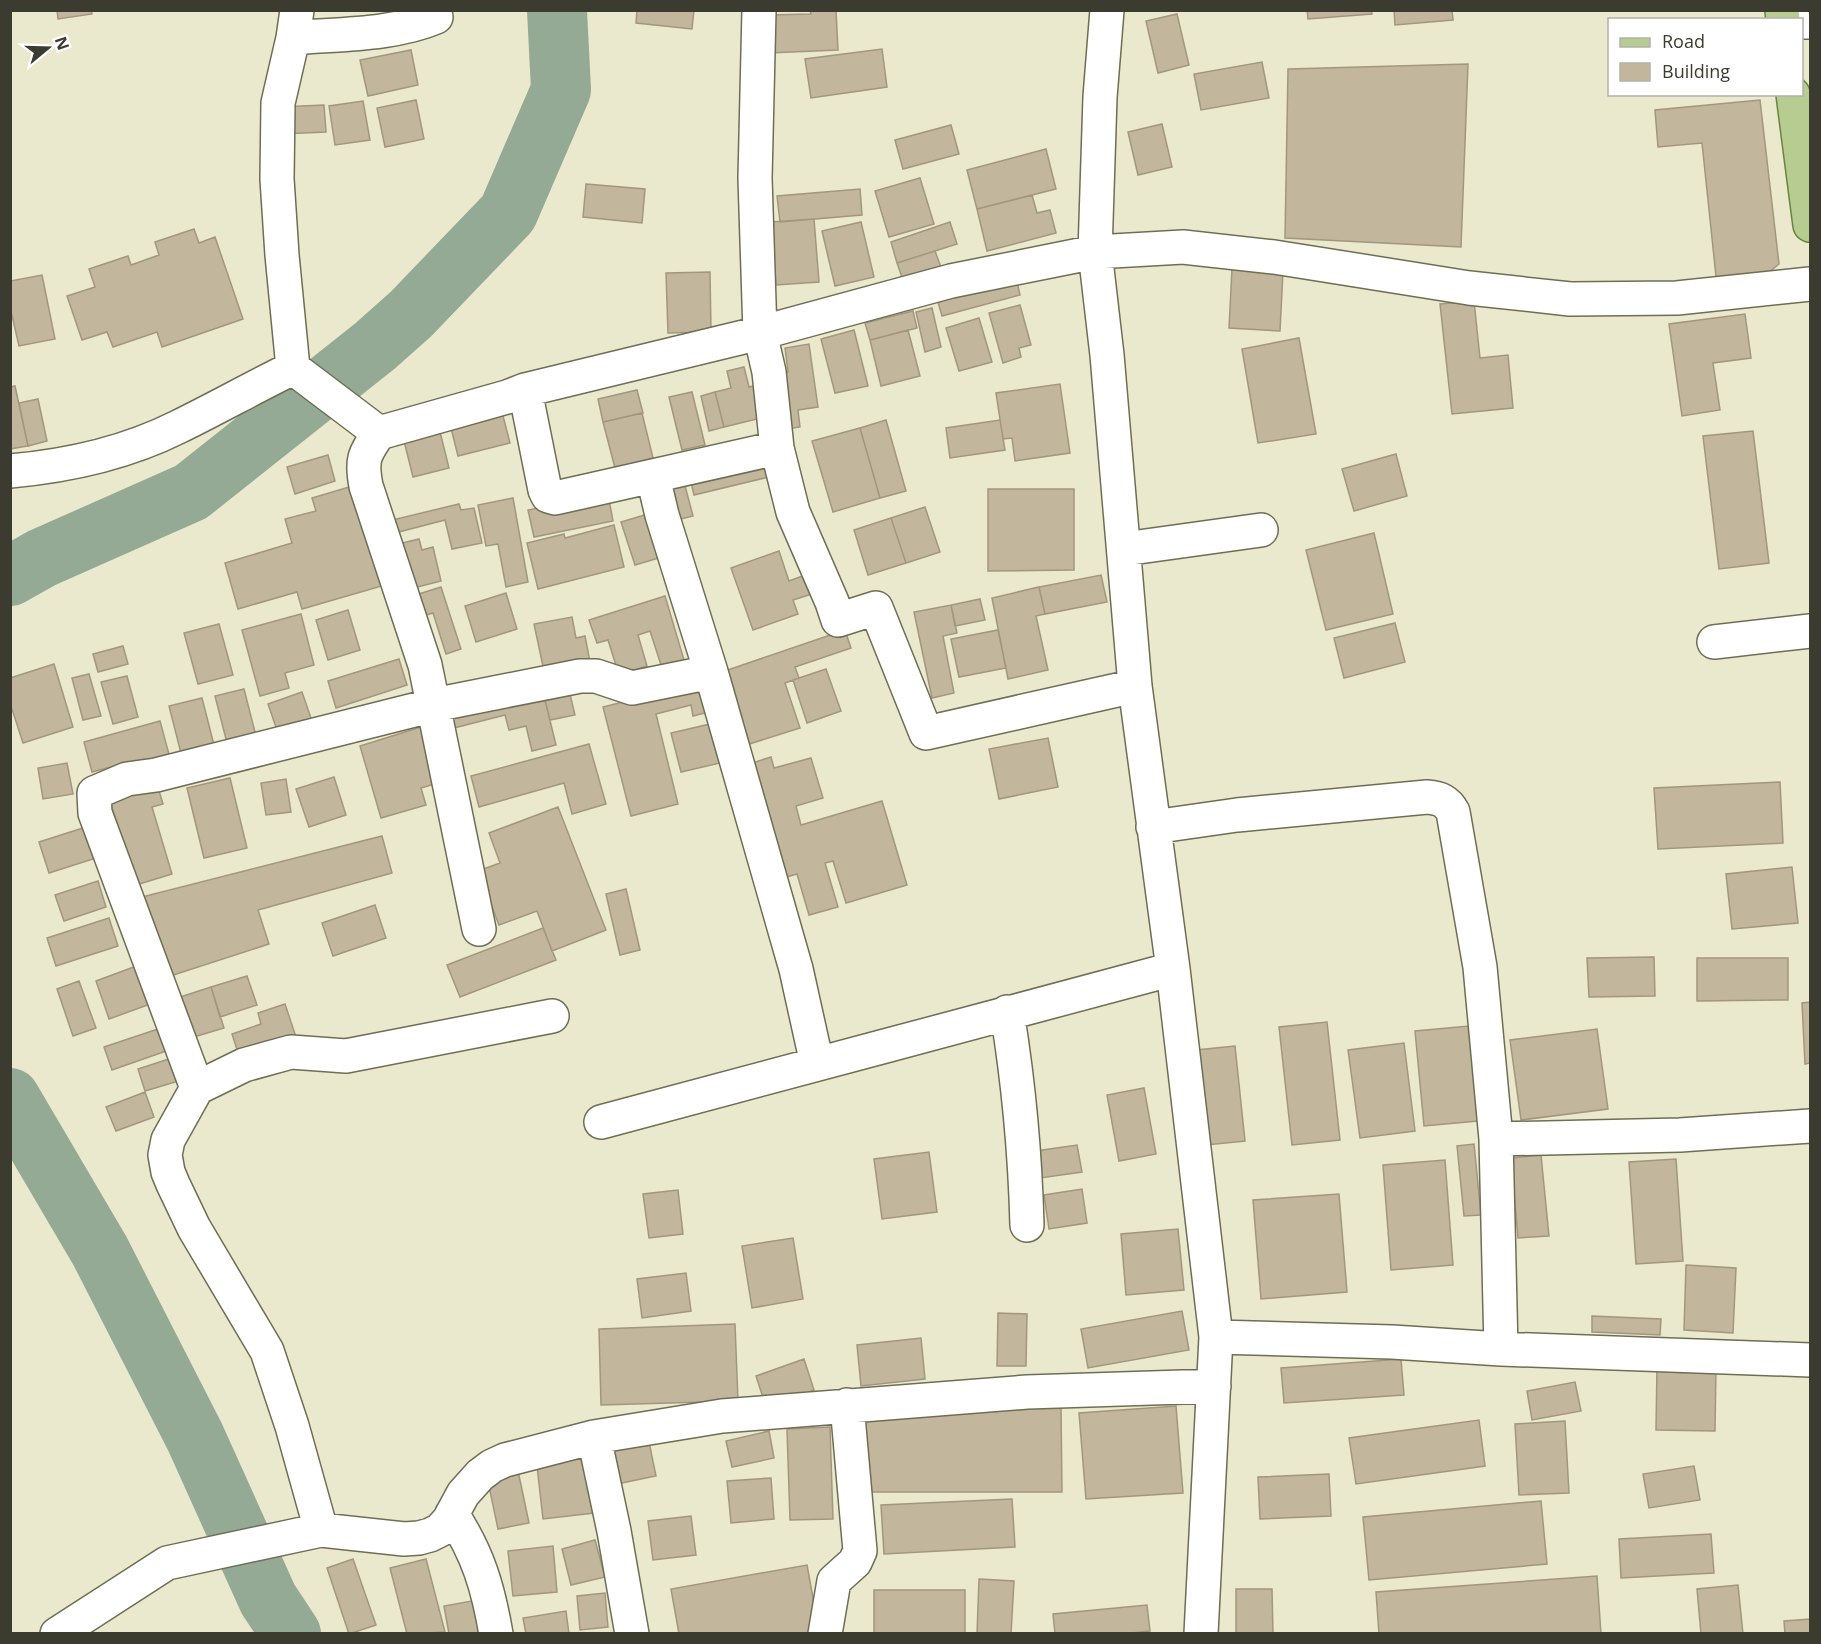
<svg xmlns="http://www.w3.org/2000/svg" width="1821" height="1644" font-family="'Open Sans',sans-serif">
<style>
.lines{fill:none;stroke-linecap:round;stroke-linejoin:round}
.river{stroke:#94aa94;stroke-width:60}
.building{fill:#c2b79d;stroke:#a2977e;stroke-width:1.5}
.minor-casing{stroke:#6e6e55;stroke-width:36}
.major-casing{stroke:#6c833f;stroke-width:36}
.minor{stroke:#fff;stroke-width:33}
.major{stroke:#b7cc91;stroke-width:33}
</style>
<rect width="100%" height="100%" fill="#eae9cd"/>
<g class="lines">
<path class="river" d="M 10,576 L 42,558 L 191,492 L 375,346 L 411,314 L 508,213 L 561,90 L 557,10
M 10,1098 L 100,1251 L 195,1437 L 268,1599 L 291,1634"/>
</g>
<path class="building" d="M 57,10 L 91,10 L 92,14 L 58,19 Z
M 637,10 L 694,10 L 692,29 L 636,23 Z
M 810,10 L 836,10 L 838,50 L 769,53 L 767,15 L 811,14 Z
M 1307,10 L 1371,10 L 1372,14 L 1308,19 Z
M 1394,10 L 1452,10 L 1453,20 L 1395,25 Z
M 1177,14 L 1189,65 L 1158,73 L 1146,21 Z
M 882,49 L 887,87 L 811,98 L 805,59 Z
M 411,50 L 418,85 L 368,96 L 360,60 Z
M 1262,62 L 1269,98 L 1201,110 L 1194,74 Z
M 1468,64 L 1461,247 L 1285,238 L 1288,69 Z
M 416,100 L 424,139 L 385,147 L 377,108 Z
M 1760,100 L 1779,264 L 1758,281 L 1717,286 L 1702,143 L 1658,147 L 1655,110 Z
M 363,101 L 370,140 L 335,145 L 329,106 Z
M 324,105 L 326,132 L 281,134 L 279,107 Z
M 1162,124 L 1172,167 L 1138,175 L 1128,132 Z
M 951,125 L 959,154 L 903,169 L 895,140 Z
M 1046,149 L 1056,189 L 977,209 L 967,170 Z
M 920,178 L 934,224 L 889,237 L 875,191 Z
M 586,184 L 645,189 L 642,223 L 583,217 Z
M 860,189 L 862,215 L 780,222 L 777,196 Z
M 1032,195 L 1037,213 L 1050,210 L 1056,233 L 987,251 L 977,209 Z
M 814,219 L 819,282 L 776,285 L 771,222 Z
M 861,222 L 874,277 L 835,286 L 822,231 Z
M 950,222 L 957,244 L 897,263 L 891,242 Z
M 194,229 L 199,243 L 215,237 L 243,319 L 162,347 L 157,332 L 113,347 L 107,332 L 82,340 L 67,296 L 95,287 L 89,269 L 128,256 L 131,265 L 159,255 L 155,242 Z
M 935,251 L 942,270 L 904,283 L 897,263 Z
M 1232,269 L 1283,271 L 1280,331 L 1229,328 Z
M 710,272 L 711,332 L 668,333 L 666,273 Z
M 1015,273 L 1020,295 L 942,316 L 936,295 Z
M 42,275 L 55,339 L 19,346 L 10,307 L 10,281 Z
M 1474,301 L 1480,358 L 1508,355 L 1513,408 L 1452,414 L 1440,304 Z
M 1020,305 L 1031,345 L 1019,348 L 1021,357 L 1003,363 L 989,313 Z
M 932,308 L 941,347 L 925,352 L 916,312 Z
M 913,311 L 917,328 L 870,340 L 865,323 Z
M 1745,314 L 1751,358 L 1713,363 L 1720,410 L 1682,416 L 1669,324 Z
M 979,318 L 992,362 L 959,371 L 946,328 Z
M 854,330 L 868,386 L 835,393 L 821,339 Z
M 908,330 L 920,376 L 881,386 L 870,340 Z
M 1299,338 L 1316,434 L 1258,443 L 1242,349 Z
M 809,344 L 818,407 L 798,410 L 800,427 L 782,430 L 774,374 L 788,372 L 785,348 Z
M 744,367 L 749,387 L 757,385 L 765,417 L 724,427 L 715,392 L 731,388 L 727,371 Z
M 1060,384 L 1070,453 L 1015,461 L 1012,438 L 1003,439 L 996,393 Z
M 15,386 L 28,446 L 10,449 L 10,387 Z
M 637,390 L 643,413 L 603,422 L 598,399 Z
M 692,392 L 705,445 L 682,450 L 669,397 Z
M 715,392 L 724,427 L 709,431 L 701,396 Z
M 38,399 L 47,441 L 28,446 L 19,403 Z
M 502,412 L 510,443 L 458,456 L 450,424 Z
M 642,413 L 653,458 L 615,468 L 603,422 Z
M 886,420 L 906,491 L 880,498 L 860,428 Z
M 1000,420 L 1005,450 L 950,458 L 946,428 Z
M 438,424 L 449,468 L 413,477 L 402,433 Z
M 860,428 L 880,498 L 833,512 L 812,441 Z
M 1753,431 L 1769,563 L 1719,569 L 1703,436 Z
M 771,454 L 777,475 L 694,495 L 689,474 Z
M 1396,454 L 1407,496 L 1354,511 L 1342,469 Z
M 328,455 L 335,481 L 295,494 L 287,467 Z
M 684,482 L 693,516 L 672,521 L 663,488 Z
M 356,485 L 385,585 L 302,609 L 297,592 L 238,609 L 225,563 L 292,543 L 285,519 L 316,511 L 312,498 Z
M 988,489 L 1074,489 L 1074,570 L 988,571 Z
M 608,494 L 613,521 L 534,537 L 528,510 Z
M 513,498 L 528,582 L 506,587 L 498,544 L 486,546 L 478,505 Z
M 459,504 L 461,510 L 474,508 L 482,543 L 452,549 L 445,520 L 391,534 L 388,521 Z
M 925,507 L 940,552 L 906,563 L 891,518 Z
M 648,514 L 662,557 L 635,565 L 621,522 Z
M 891,518 L 906,563 L 868,575 L 854,530 Z
M 614,525 L 624,567 L 538,589 L 527,543 L 564,534 L 565,538 Z
M 1374,533 L 1393,614 L 1326,630 L 1306,550 Z
M 419,539 L 422,550 L 433,547 L 441,581 L 413,588 L 394,545 Z
M 779,551 L 789,581 L 805,575 L 812,594 L 793,600 L 798,614 L 753,630 L 731,568 Z
M 1101,575 L 1107,602 L 1045,614 L 1039,587 Z
M 441,587 L 461,649 L 446,654 L 433,613 L 416,618 L 409,597 Z
M 1039,587 L 1045,614 L 1036,616 L 1048,670 L 1008,679 L 992,598 Z
M 506,593 L 517,629 L 476,642 L 465,606 Z
M 665,596 L 684,660 L 662,668 L 650,631 L 638,635 L 647,666 L 619,675 L 608,640 L 597,643 L 589,620 Z
M 980,599 L 985,620 L 955,626 L 951,605 Z
M 951,605 L 957,633 L 943,636 L 954,693 L 932,698 L 914,612 Z
M 348,610 L 360,650 L 328,660 L 316,620 Z
M 301,614 L 314,665 L 285,673 L 289,688 L 260,696 L 242,630 Z
M 572,617 L 576,638 L 585,636 L 590,662 L 544,671 L 534,624 Z
M 1395,623 L 1405,662 L 1344,678 L 1334,638 Z
M 219,624 L 233,675 L 198,684 L 184,633 Z
M 845,630 L 851,648 L 795,667 L 799,678 L 785,683 L 800,728 L 743,746 L 719,673 Z
M 998,630 L 1006,668 L 959,677 L 951,639 Z
M 123,646 L 128,664 L 98,672 L 93,654 Z
M 399,659 L 407,685 L 336,708 L 328,681 Z
M 54,664 L 73,727 L 23,743 L 10,703 L 10,678 Z
M 826,669 L 841,711 L 807,723 L 793,680 Z
M 89,674 L 101,716 L 83,720 L 72,678 Z
M 127,676 L 138,717 L 113,724 L 101,682 Z
M 701,682 L 709,712 L 693,716 L 691,705 L 656,714 L 678,804 L 631,816 L 603,707 Z
M 568,686 L 575,715 L 550,720 L 543,692 Z
M 244,689 L 256,736 L 227,743 L 215,696 Z
M 302,692 L 313,724 L 279,736 L 268,704 Z
M 543,692 L 556,745 L 532,751 L 526,726 L 509,730 L 505,715 L 450,729 L 447,716 Z
M 202,698 L 215,749 L 182,757 L 169,706 Z
M 160,721 L 170,758 L 126,763 L 92,772 L 84,742 Z
M 710,724 L 720,763 L 681,772 L 671,733 Z
M 424,726 L 441,782 L 421,788 L 426,805 L 381,818 L 360,746 Z
M 1048,738 L 1058,787 L 999,799 L 989,749 Z
M 589,744 L 606,804 L 572,814 L 564,783 L 479,807 L 471,776 Z
M 771,757 L 774,768 L 811,758 L 823,798 L 796,806 L 801,825 L 882,801 L 907,885 L 846,903 L 833,861 L 825,863 L 838,907 L 809,915 L 797,874 L 783,878 L 749,764 Z
M 67,763 L 73,794 L 43,799 L 38,768 Z
M 334,777 L 346,815 L 309,827 L 296,789 Z
M 230,778 L 247,848 L 204,858 L 187,788 Z
M 286,779 L 291,812 L 266,815 L 261,783 Z
M 1780,782 L 1783,843 L 1658,849 L 1654,788 Z
M 157,784 L 163,804 L 152,807 L 172,874 L 136,885 L 113,810 L 109,812 L 105,799 Z
M 558,807 L 606,930 L 552,951 L 537,911 L 499,925 L 478,871 L 500,863 L 489,833 Z
M 86,827 L 96,858 L 49,873 L 39,842 Z
M 382,836 L 392,873 L 258,910 L 269,944 L 164,978 L 138,898 Z
M 1792,867 L 1798,923 L 1732,929 L 1726,874 Z
M 98,881 L 106,907 L 64,921 L 55,895 Z
M 626,889 L 640,950 L 620,955 L 606,894 Z
M 375,905 L 386,938 L 333,956 L 322,923 Z
M 109,918 L 118,946 L 56,966 L 47,938 Z
M 543,928 L 556,960 L 460,997 L 447,965 Z
M 1654,957 L 1655,996 L 1589,997 L 1587,958 Z
M 1697,958 L 1788,958 L 1788,1000 L 1697,1001 Z
M 139,965 L 153,1003 L 109,1019 L 96,981 Z
M 247,976 L 257,1005 L 220,1017 L 211,987 Z
M 79,981 L 96,1028 L 73,1036 L 57,989 Z
M 211,987 L 224,1028 L 187,1039 L 174,999 Z
M 1810,1002 L 1810,1063 L 1805,1064 L 1802,1003 Z
M 285,1004 L 297,1040 L 240,1059 L 232,1034 L 261,1024 L 258,1013 Z
M 1327,1022 L 1340,1140 L 1292,1145 L 1279,1027 Z
M 1469,1026 L 1478,1121 L 1424,1126 L 1415,1031 Z
M 161,1028 L 169,1050 L 112,1070 L 104,1047 Z
M 1597,1029 L 1608,1109 L 1521,1120 L 1510,1040 Z
M 1404,1043 L 1415,1131 L 1360,1138 L 1348,1050 Z
M 1235,1046 L 1245,1141 L 1206,1145 L 1196,1050 Z
M 175,1057 L 182,1080 L 145,1091 L 138,1069 Z
M 1144,1088 L 1156,1154 L 1119,1161 L 1107,1095 Z
M 145,1092 L 154,1117 L 116,1131 L 106,1107 Z
M 1474,1144 L 1481,1215 L 1464,1216 L 1457,1146 Z
M 1077,1145 L 1082,1172 L 1040,1178 L 1036,1151 Z
M 929,1152 L 937,1212 L 882,1219 L 874,1159 Z
M 1541,1155 L 1549,1236 L 1518,1238 L 1511,1158 Z
M 1676,1159 L 1683,1261 L 1636,1264 L 1629,1162 Z
M 1445,1160 L 1453,1265 L 1391,1270 L 1383,1165 Z
M 1082,1189 L 1087,1223 L 1049,1229 L 1044,1195 Z
M 678,1190 L 683,1234 L 649,1238 L 643,1194 Z
M 1339,1194 L 1347,1292 L 1261,1299 L 1253,1200 Z
M 1178,1229 L 1184,1290 L 1126,1295 L 1121,1234 Z
M 793,1238 L 803,1299 L 752,1308 L 742,1246 Z
M 1686,1265 L 1736,1268 L 1733,1333 L 1684,1330 Z
M 686,1273 L 691,1311 L 642,1318 L 637,1279 Z
M 1182,1311 L 1189,1350 L 1088,1368 L 1081,1329 Z
M 998,1313 L 1027,1314 L 1026,1366 L 997,1366 Z
M 1592,1316 L 1661,1319 L 1660,1335 L 1592,1332 Z
M 735,1324 L 738,1401 L 601,1405 L 599,1329 Z
M 921,1338 L 925,1379 L 861,1386 L 857,1345 Z
M 804,1359 L 814,1390 L 766,1407 L 756,1376 Z
M 1401,1359 L 1404,1395 L 1284,1403 L 1281,1368 Z
M 1657,1365 L 1716,1366 L 1715,1431 L 1656,1430 Z
M 1575,1382 L 1581,1411 L 1532,1420 L 1527,1391 Z
M 1176,1406 L 1183,1493 L 1086,1499 L 1079,1413 Z
M 1061,1408 L 1062,1492 L 863,1492 L 862,1409 Z
M 1479,1420 L 1485,1466 L 1356,1484 L 1349,1438 Z
M 1565,1421 L 1569,1493 L 1519,1495 L 1515,1424 Z
M 830,1427 L 833,1519 L 790,1520 L 787,1429 Z
M 769,1431 L 774,1458 L 732,1467 L 726,1441 Z
M 648,1437 L 656,1476 L 607,1486 L 598,1447 Z
M 586,1451 L 594,1513 L 543,1519 L 536,1457 Z
M 517,1466 L 529,1523 L 498,1529 L 486,1472 Z
M 1694,1466 L 1700,1500 L 1649,1508 L 1643,1474 Z
M 1329,1474 L 1331,1516 L 1260,1519 L 1258,1477 Z
M 771,1478 L 774,1519 L 731,1523 L 727,1481 Z
M 1012,1499 L 1015,1547 L 884,1554 L 881,1505 Z
M 1541,1501 L 1547,1564 L 1369,1580 L 1363,1517 Z
M 691,1516 L 696,1555 L 653,1560 L 648,1521 Z
M 1711,1534 L 1714,1573 L 1621,1578 L 1619,1539 Z
M 595,1540 L 605,1577 L 571,1585 L 562,1549 Z
M 553,1546 L 557,1592 L 513,1596 L 508,1551 Z
M 353,1559 L 376,1625 L 349,1634 L 327,1568 Z
M 426,1559 L 445,1632 L 407,1634 L 390,1568 Z
M 807,1565 L 819,1631 L 804,1634 L 679,1634 L 671,1589 Z
M 1597,1576 L 1601,1634 L 1379,1634 L 1376,1592 Z
M 979,1579 L 1014,1581 L 1011,1634 L 977,1634 Z
M 1738,1585 L 1743,1634 L 1701,1634 L 1697,1589 Z
M 1236,1589 L 1272,1589 L 1273,1634 L 1236,1634 Z
M 874,1590 L 965,1590 L 965,1634 L 874,1634 Z
M 605,1593 L 608,1627 L 580,1630 L 577,1596 Z
M 477,1600 L 483,1634 L 449,1634 L 444,1606 Z
M 1147,1605 L 1150,1631 L 1122,1634 L 1055,1634 L 1053,1614 Z
M 566,1611 L 569,1634 L 526,1634 L 523,1618 Z
M 1810,1619 L 1810,1634 L 1785,1634 L 1784,1621 Z"/>
<g class="lines">
<defs>
<path id="minor" d="M 759,10 L 755,178 L 760,333 L 769,372 L 777,448 L 793,512 L 832,602 L 838,620 L 876,608 L 926,733 L 1135,686
M 1107,10 L 1100,97 L 1095,252 L 1107,355 L 1135,686 L 1173,969 L 1216,1337 L 1201,1634
M 1802,22 L 1810,22
M 293,38 C 339,34 394,35 436,17
M 293,368 L 282,255 L 277,179 L 278,103 L 293,38 L 297,10
M 525,390 L 545,490 L 548,496 L 555,498 L 777,448
M 10,471 C 67,466 128,452 178,427 C 217,408 254,387 293,368 L 379,433
M 1124,549 L 1261,530
M 1714,642 L 1810,631
M 711,672 L 796,969 L 817,1064
M 1153,827 L 1237,815 L 1427,797 C 1440,798 1447,801 1453,812 L 1480,967 L 1496,1139 L 1501,1349
M 479,929 L 425,665 L 366,486 C 361,460 364,454 379,433 L 507,397 L 525,390 L 760,333 L 951,281 L 1095,252 L 1183,247 L 1274,257 L 1469,288 L 1570,299 L 1677,298 L 1810,284
M 1007,1012 C 1019,1085 1025,1151 1027,1225
M 197,1088 L 95,813 L 94,793 L 127,779 L 156,775 L 434,705 L 580,676 L 596,676 L 632,688 L 711,672 L 662,515 L 653,477
M 601,1122 C 792,1071 982,1020 1173,969
M 1496,1139 L 1680,1135 L 1810,1126
M 1216,1337 L 1392,1342 L 1501,1349 L 1810,1360
M 594,1437 L 614,1531 L 632,1634
M 452,1514 C 478,1554 488,1587 496,1634
M 321,1530 L 292,1426 L 267,1351 L 194,1228 L 173,1184 L 168,1172 L 165,1155 L 168,1140 L 197,1088 L 244,1065 L 291,1052 L 346,1056 L 552,1016
M 57,1634 L 167,1563 L 321,1530 L 404,1539 L 419,1538 L 430,1535 L 440,1530 L 449,1520 L 463,1494 L 480,1475 L 492,1466 L 505,1460 L 594,1437 L 722,1416 L 1027,1392 L 1214,1386
M 825,1634 L 834,1581 L 855,1562 L 860,1551 L 847,1405"/>
<path id="major" d="M 1782,10 L 1783,20
M 1793,94 L 1810,225"/>
</defs>
<use href="#minor" class="minor-casing"/>
<use href="#major" class="major-casing"/>
<use href="#minor" class="minor"/>
<use href="#major" class="major"/>
</g>
<rect width="1821" height="1644" fill="none" stroke="#3b3b2f" stroke-width="24"/>
<rect x="1608" y="18" width="195" height="78" fill="#ffffff" stroke="#b1b1ac" stroke-width="1.5"/>
<rect x="1620" y="38" width="30" height="9" fill="#b7cc91" stroke="#b1b1ac" stroke-width="1.5"/>
<text x="1662" y="48" font-size="18" fill="#3b3b2f">Road</text>
<rect x="1620" y="63" width="30" height="18" fill="#c2b79d" stroke="#b1b1ac" stroke-width="1.5"/>
<text x="1662" y="78" font-size="18" fill="#3b3b2f">Building</text>
<g transform="translate(48 48) rotate(71)" stroke="#ffffff" stroke-width="4.5" paint-order="stroke">
<path d="M0-4.5L10 22L0 15L-10 22Z" fill="#3b3b2f"/>
<text y="-9" font-size="16" font-weight="bold" text-anchor="middle" fill="#3b3b2f">N</text>
</g>
</svg>
